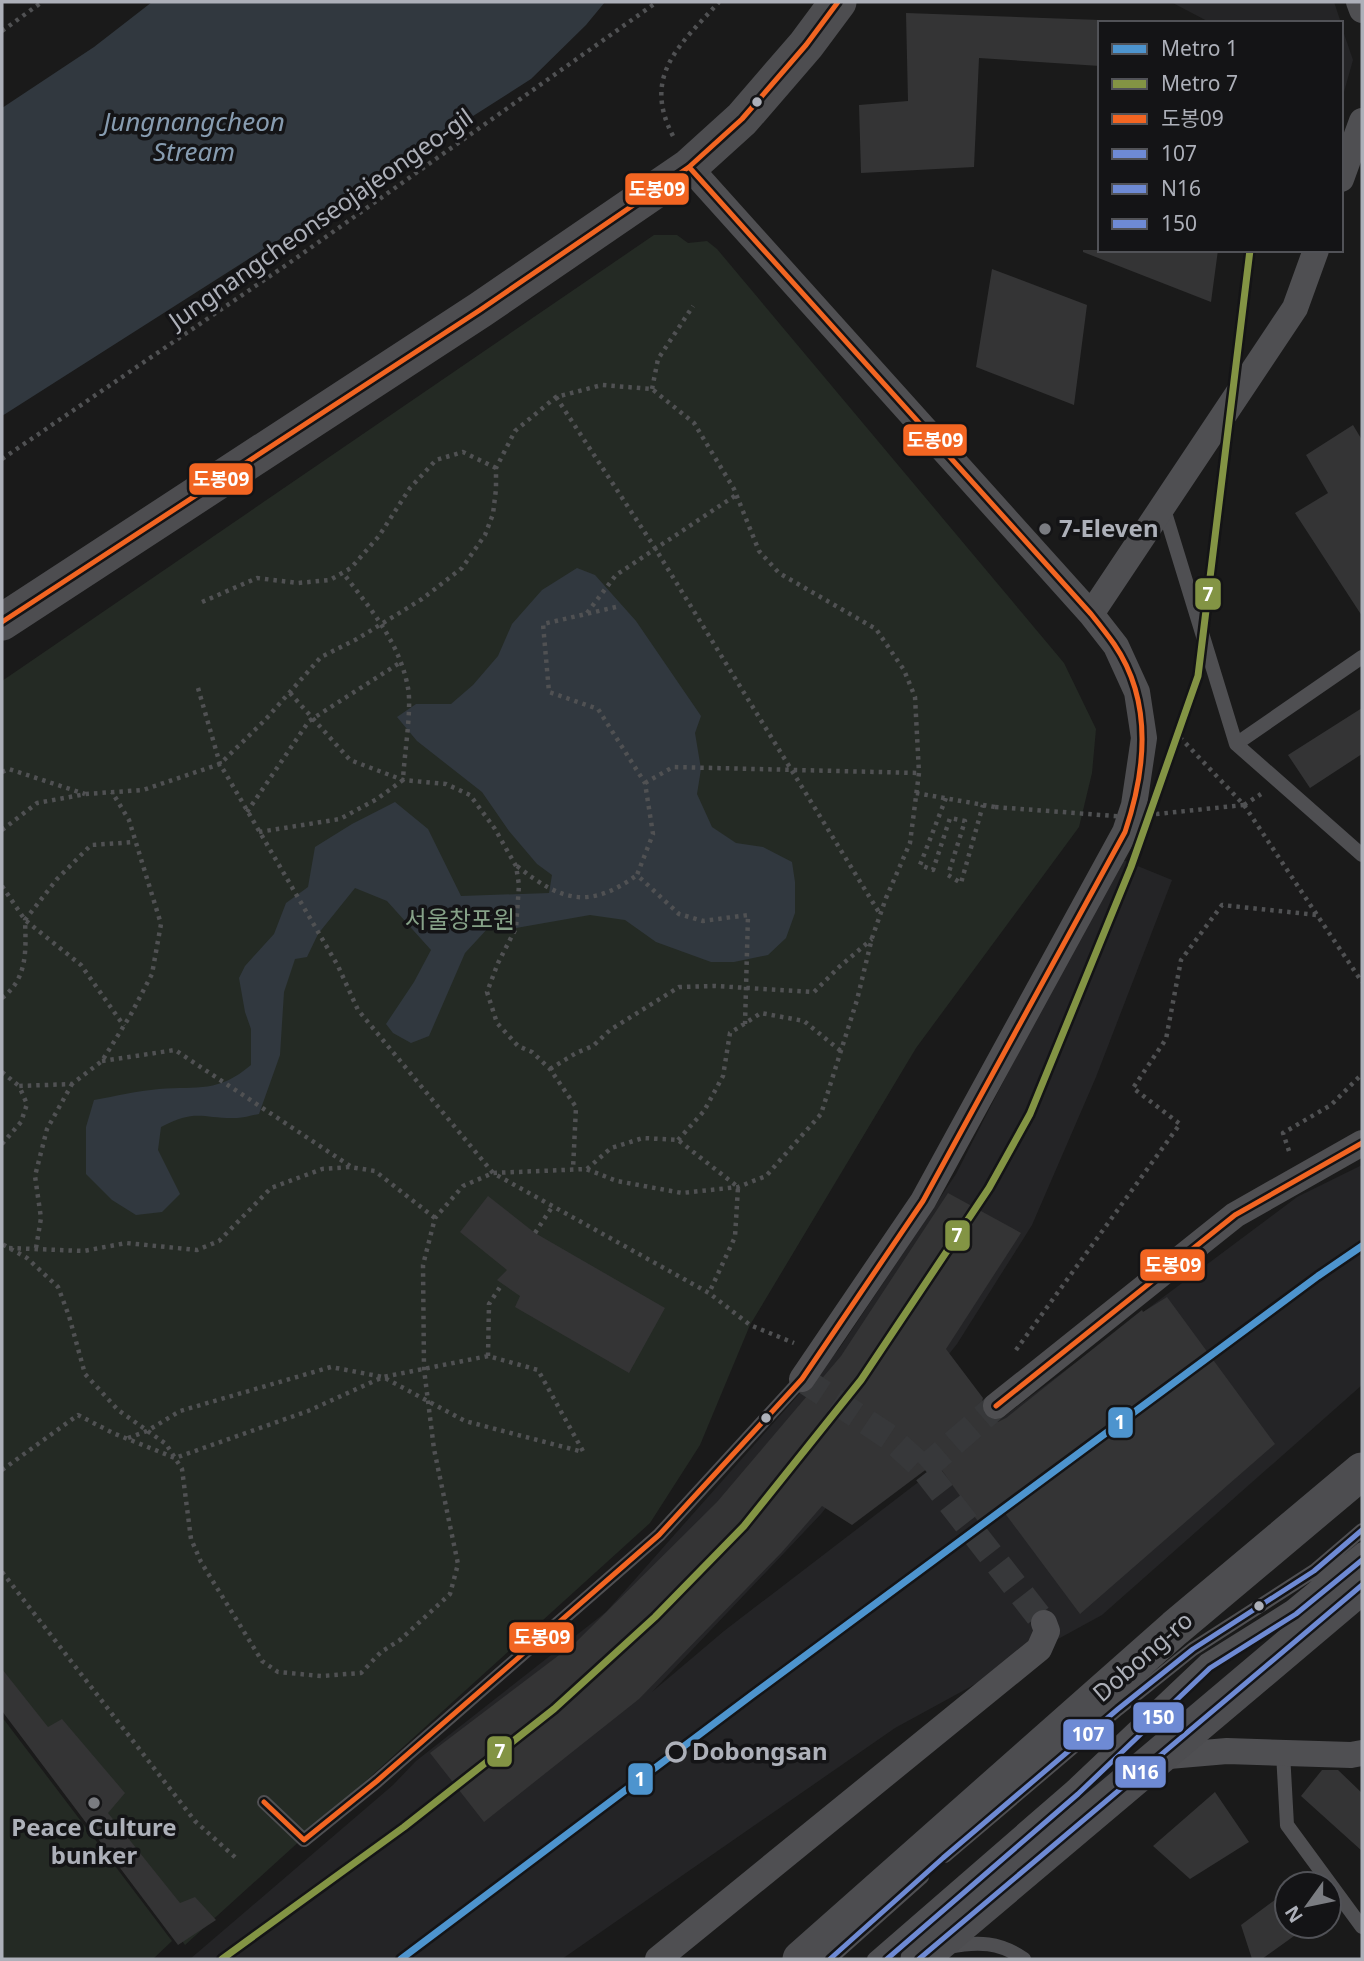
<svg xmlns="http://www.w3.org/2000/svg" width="1364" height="1961" font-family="'Noto Sans','Noto Sans KR',sans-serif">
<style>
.built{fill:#242426}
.green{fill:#242a24}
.water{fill:#31383f}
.building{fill:#343435}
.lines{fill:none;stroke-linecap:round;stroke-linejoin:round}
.street-tunnel{stroke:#37383a;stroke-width:26;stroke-dasharray:26 13;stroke-linecap:butt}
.path{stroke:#505153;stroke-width:4.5;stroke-dasharray:3.5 5;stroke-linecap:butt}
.lane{stroke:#4f4f52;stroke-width:14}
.street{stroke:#4f4f52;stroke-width:26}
.secondary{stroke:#4d4d50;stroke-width:37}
.path-bridge{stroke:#505153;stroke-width:4.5;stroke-dasharray:3.5 5;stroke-linecap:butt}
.bus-1-casing{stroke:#141416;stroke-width:10}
.bus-2-casing{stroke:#141416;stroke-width:10}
.bus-3-casing{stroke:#141416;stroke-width:10}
.bus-4-casing{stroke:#141416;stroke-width:10}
.bus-1{stroke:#f26522;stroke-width:5}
.bus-2{stroke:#6e8ad4;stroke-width:5}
.bus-3{stroke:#6e8ad4;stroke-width:5}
.bus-4{stroke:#6e8ad4;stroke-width:5}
.metro-1-casing{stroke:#141416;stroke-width:12}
.metro-2-casing{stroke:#141416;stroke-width:12}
.metro-1{stroke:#4d94ce;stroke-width:7}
.metro-2{stroke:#839444;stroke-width:7}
.bus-dot{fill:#adb0b9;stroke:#141416;stroke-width:2.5}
.poi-dot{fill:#7a7c81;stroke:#141416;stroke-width:2.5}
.stop-dot{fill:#141416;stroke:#adb0b9;stroke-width:3.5}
.labels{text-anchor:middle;stroke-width:7;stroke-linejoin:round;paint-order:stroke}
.street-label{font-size:24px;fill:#adb0b9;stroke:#141416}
.poi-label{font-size:24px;font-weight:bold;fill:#adb0b9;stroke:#141416;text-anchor:start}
.park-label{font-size:24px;fill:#86a288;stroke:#141416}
.stop-label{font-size:24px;font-weight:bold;fill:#adb0b9;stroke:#141416;text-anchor:start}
.water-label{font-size:26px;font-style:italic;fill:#879cb0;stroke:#141416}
.line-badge{stroke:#141416;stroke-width:2.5}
.badge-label{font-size:19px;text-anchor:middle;font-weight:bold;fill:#fff}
</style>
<rect width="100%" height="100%" fill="#1a1a1a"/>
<path class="built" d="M 1171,2 L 1334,2 L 1341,23 L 1211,23 Z
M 1341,25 L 1353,60 L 1344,92 L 1341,91 Z
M 1118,858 L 1172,880 L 1096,1077 L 1032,1225 L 957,1344 L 821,1514 L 652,1692 L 724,1631 L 1015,1408 L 1297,1197 L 1362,1165 L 1362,1385 L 1102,1615 L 895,1728 L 562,1959 L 190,1959 L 393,1785 L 416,1761 L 606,1612 L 839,1349 L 956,1174 Z"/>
<path class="green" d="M 654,235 L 677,235 L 688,243 L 707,241 L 717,249 L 1064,663 L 1096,729 L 1092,773 L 1079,827 L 916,1048 L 750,1325 L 700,1445 L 650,1523 L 185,1945 L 2,1687 L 2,681 Z
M 2,1717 L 172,1941 L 153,1959 L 2,1959 Z"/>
<path class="water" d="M 152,2 L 605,2 L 586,25 L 531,79 L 2,416 L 2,108 L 94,47 Z
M 577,568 L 595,575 L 636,621 L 701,716 L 695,733 L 701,769 L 697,794 L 712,827 L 736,843 L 763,847 L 792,862 L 795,882 L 795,913 L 786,938 L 768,955 L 734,962 L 711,962 L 656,942 L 625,920 L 590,915 L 516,928 L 489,927 L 465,953 L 429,1036 L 411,1043 L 393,1033 L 386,1024 L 414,982 L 431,950 L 387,901 L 355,888 L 318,934 L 307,957 L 295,959 L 284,992 L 280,1055 L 259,1114 C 252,1115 244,1118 237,1118 C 202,1119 197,1108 161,1127 L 158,1150 L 180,1194 L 162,1212 L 136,1215 L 112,1200 L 86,1174 L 86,1127 L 94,1100 C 116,1096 137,1091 159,1089 C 199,1086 218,1093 251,1065 L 251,1029 L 245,1012 L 239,978 L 245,966 L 274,934 L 286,903 L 308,887 L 315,847 L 352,824 L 395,802 L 428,829 L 461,896 L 549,893 L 552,875 L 537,864 L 509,831 L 482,792 L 417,741 L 397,717 L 416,704 L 451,704 L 473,685 L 498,656 L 512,624 L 542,590 Z"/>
<path class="building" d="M 906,13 L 1100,20 L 1100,66 L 979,58 L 974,167 L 861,173 L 859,105 L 908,101 Z
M 1083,250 L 1218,250 L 1211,302 L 1083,252 Z
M 992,269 L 1087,305 L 1074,405 L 976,367 Z
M 1353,425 L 1362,440 L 1362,616 L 1295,513 L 1328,493 L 1306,455 Z
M 1362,708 L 1362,754 L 1310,788 L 1288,755 Z
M 948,1193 L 1021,1233 L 946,1349 L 983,1398 L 980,1408 L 984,1416 L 990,1420 L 998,1422 L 1006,1418 L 1142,1310 L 1143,1312 L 1167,1297 L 1275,1444 L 1080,1614 L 1004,1512 L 982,1527 L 936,1462 L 852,1525 L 822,1506 L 782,1552 L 639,1699 L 484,1822 L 430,1753 L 575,1643 L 717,1502 L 841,1356 Z
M 488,1196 L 535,1233 L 665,1308 L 629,1373 L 515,1307 L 520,1296 L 497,1280 L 507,1270 L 460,1232 Z
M 2,1669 L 48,1727 L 62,1719 L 125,1793 L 108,1813 L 180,1903 L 195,1897 L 216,1920 L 178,1945 L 2,1711 Z
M 1322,1770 L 1338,1770 L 1362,1793 L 1362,1851 L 1301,1796 Z
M 1215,1792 L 1249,1842 L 1190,1879 L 1153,1846 Z
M 1287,1891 L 1287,1926 L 1308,1926 L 1262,1959 L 1252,1959 L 1241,1925 Z"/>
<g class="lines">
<path class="street-tunnel" d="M 802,1379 L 889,1437 L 924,1469 L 1044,1623
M 924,1469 L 996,1406"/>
<path class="path" d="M 2,31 L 42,2
M 673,136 C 641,75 681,44 719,2
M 652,389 L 658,359 L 693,306
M 556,397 L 655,548 L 880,914
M 2,459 L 292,261 L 657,2
M 202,602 L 257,578 L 298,583 L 330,580 L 351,568 L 379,536 L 410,488 L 436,460 L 463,452 L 496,468
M 616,607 L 543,624 L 549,692 L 598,709 L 645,783 L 653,834 L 637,875 L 679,914 L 703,921 L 748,915 L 745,1024
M 587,613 L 616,575 L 736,495
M 198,688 L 220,764 L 338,966 L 358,1010 L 493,1173 L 709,1293 L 750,1325 L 794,1343
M 290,693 L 350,760 L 403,780 L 446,784 L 470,795 L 495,829 L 516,866 L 519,885 L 516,928 L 498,963 L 487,992 L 497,1023 L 518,1046 L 532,1052 L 550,1069 L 576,1107 L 573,1169
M 1174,731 L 1244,805 L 1317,915
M 2,772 L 9,769 L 85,794
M 645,783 L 673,767 L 919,773
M 916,793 L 995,807
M 946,798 L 920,865 L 933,870 L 950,818 L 965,821 L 948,875 L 961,883 L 983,805
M 1244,805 L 1261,794
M 247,812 L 309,721 L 401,662
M 2,830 L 37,803 L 86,794 L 143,790 L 220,764 L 265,720 L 321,657 L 357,639 L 422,599 L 462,568 L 485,535 L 493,514 L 496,489 L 496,468 L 515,431 L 556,397 L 602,385 L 652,389 L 694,423 L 734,489 L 759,551 L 779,573 L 876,629 L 904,670 L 915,697 L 919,773 L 910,843 L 886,898 L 872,938 L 857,1000 L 821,1114 L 766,1176 L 738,1187 L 682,1193 L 617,1181 L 586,1169 L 493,1173 L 463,1186 L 435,1218 L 423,1265 L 424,1369 L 434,1449 L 458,1564 L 450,1594 L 400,1640 L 381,1652 L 361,1673 L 321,1676 L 278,1672 L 262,1661 L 201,1562 L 191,1539 L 182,1469 L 166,1444 L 118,1410 L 85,1374 L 69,1316 L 58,1287 L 27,1258 L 2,1244
M 259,832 L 340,819 L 377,799 L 403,780 C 404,756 412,709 408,688 C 400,643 370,608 343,573
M 517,866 C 561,901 589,910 637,875
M 2,886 L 25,920 L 81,965 L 124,1026
M 2,998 C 28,978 26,950 25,920 L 57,879 L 91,845 L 135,842
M 102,1061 L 175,1050 L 350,1166
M 550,1069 L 576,1053 L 593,1046 L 610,1030 L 679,987 L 715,986 L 814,992 L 839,967 L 872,939
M 2,1072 L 19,1086
M 678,1140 L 704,1111 L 723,1076 L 730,1033 L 761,1013 L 804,1021 L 842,1052
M 2,1144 L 21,1122 L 27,1104 L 19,1086 L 72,1084 L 102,1061 L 130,1016 L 152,974 L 161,924 L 129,820 L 112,792
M 1289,1151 L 1283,1133 L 1331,1105 L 1362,1074
M 587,1169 L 611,1148 L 643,1138 L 678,1140 L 738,1187 L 735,1237 L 709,1293
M 535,1233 L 552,1207
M 9,1248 L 84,1251 L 126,1243 L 197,1250 L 219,1241 L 271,1188 L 322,1169 L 350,1167 L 375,1171 L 435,1218
M 36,1248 L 41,1218 L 35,1176 L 47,1129 L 72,1084
M 1016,1350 L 1180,1124 L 1133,1088 L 1166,1039 L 1181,960 L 1222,905 L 1317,915 L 1362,982
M 488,1356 L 489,1304 L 502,1284
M 128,1438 L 147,1431 L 180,1411 L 331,1367 L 383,1377 L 465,1421 L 583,1452
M 2,1470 L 78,1415 L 113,1433 L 175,1458 L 308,1411 L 383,1377 L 488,1356 L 538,1370 L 584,1453
M 2,1572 L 195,1821 L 237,1859"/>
<path class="lane" d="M 1163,506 L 1236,744 L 1362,855
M 1236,744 L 1362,657
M 1283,1753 L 1287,1825 L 1362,1927
M 264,1802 L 304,1840 L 377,1781 L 659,1535 L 802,1379
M 945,1856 L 1118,1709 L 1193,1649 L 1314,1571 L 1362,1530
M 949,1947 C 978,1941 1000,1942 1024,1959
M 830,1959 L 922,1877
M 874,1959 L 1072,1787 L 1205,1661 L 1291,1607 L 1362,1549"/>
<path class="street" d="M 1359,2 L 1362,10
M 689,167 L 1091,614 L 1116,646 L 1137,692 L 1144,738 L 1134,805 L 1125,832 L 923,1201 L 802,1379
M 1341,179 L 1362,121
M 1091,614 L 1295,308 L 1316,250
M 996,1406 L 1235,1215 L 1362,1143
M 1157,1757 L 1227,1751 L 1351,1755 L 1362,1753
M 658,1959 L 1039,1649 L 1047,1631 L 1044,1623"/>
<path class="secondary" d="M 2,622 L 480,310 L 689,167 L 742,119 L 806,45 L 838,2
M 801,1959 L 1175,1628 L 1362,1471
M 919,1959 L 1362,1585"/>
<path class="path-bridge" d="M 995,807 L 1128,817 L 1244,805"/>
<defs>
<path id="bus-1" d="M 2,622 L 480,310 L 689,167 L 742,119 L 806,45 L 838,2
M 996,1406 L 1235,1215 L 1362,1143
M 264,1802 L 304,1840 L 377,1781 L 659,1535 L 802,1379 L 923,1201 L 1125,832 C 1146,770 1153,701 1114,644 C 1107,634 1099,624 1091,614 L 689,167"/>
<path id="bus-2" d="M 830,1959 L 943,1858 L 1118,1709 L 1193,1649 L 1314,1571 L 1362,1530"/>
<path id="bus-3" d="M 919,1959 L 1362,1585"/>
<path id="bus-4" d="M 887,1959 L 1078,1794 L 1210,1668 L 1296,1614 L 1362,1560"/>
</defs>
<use href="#bus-1" class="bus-1-casing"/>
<use href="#bus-2" class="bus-2-casing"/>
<use href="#bus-3" class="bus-3-casing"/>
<use href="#bus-4" class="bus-4-casing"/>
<use href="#bus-1" class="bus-1"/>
<use href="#bus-2" class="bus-2"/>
<use href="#bus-3" class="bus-3"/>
<use href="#bus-4" class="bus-4"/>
<defs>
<path id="metro-1" d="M 401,1959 L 752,1695 L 1318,1276 L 1362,1246"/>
<path id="metro-2" d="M 222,1959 L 404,1827 L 554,1709 L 655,1617 L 744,1526 L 861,1380 L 989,1188 L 1030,1114 L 1131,867 L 1198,676 L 1250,250"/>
</defs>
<use href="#metro-1" class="metro-1-casing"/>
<use href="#metro-2" class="metro-2-casing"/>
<use href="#metro-1" class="metro-1"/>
<use href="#metro-2" class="metro-2"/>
</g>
<g class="bus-dot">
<circle cx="757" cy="102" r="6"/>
<circle cx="766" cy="1418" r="6"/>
<circle cx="1259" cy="1606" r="6"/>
</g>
<g class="poi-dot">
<circle cx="1045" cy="529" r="7"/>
<circle cx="94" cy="1803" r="7"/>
</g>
<circle class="stop-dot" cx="676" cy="1752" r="9"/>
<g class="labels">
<g class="street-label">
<text transform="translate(321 219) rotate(-35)" y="8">Jungnangcheonseojajeongeo-gil</text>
<text transform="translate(1143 1657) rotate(-41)" y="8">Dobong-ro</text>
</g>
<g class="poi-label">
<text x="1059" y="537">7-Eleven</text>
<text x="94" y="1836" text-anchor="middle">Peace Culture<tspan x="94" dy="28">bunker</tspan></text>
</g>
<g class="park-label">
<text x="460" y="928">서울창포원</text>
</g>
<g class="stop-label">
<text x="692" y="1760">Dobongsan</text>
</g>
<g class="water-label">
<text x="194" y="131">Jungnangcheon<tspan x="194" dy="30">Stream</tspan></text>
</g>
</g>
<g class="line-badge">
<rect x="624" y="172" width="66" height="34" rx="7" fill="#f26522"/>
<rect x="902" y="423" width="66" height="34" rx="7" fill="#f26522"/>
<rect x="188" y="462" width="66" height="34" rx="7" fill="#f26522"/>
<rect x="1194" y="577" width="28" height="34" rx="7" fill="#839444"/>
<rect x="944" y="1219" width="27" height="33" rx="7" fill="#839444"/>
<rect x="1139" y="1248" width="67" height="34" rx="7" fill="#f26522"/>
<rect x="1107" y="1406" width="27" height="33" rx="7" fill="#4d94ce"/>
<rect x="508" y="1621" width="67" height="33" rx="7" fill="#f26522"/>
<rect x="1132" y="1701" width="53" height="33" rx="7" fill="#6e8ad4"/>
<rect x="1062" y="1718" width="53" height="33" rx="7" fill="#6e8ad4"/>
<rect x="486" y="1735" width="27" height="33" rx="7" fill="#839444"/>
<rect x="1114" y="1755" width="53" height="34" rx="7" fill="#6e8ad4"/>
<rect x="627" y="1762" width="27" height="34" rx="7" fill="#4d94ce"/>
</g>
<g class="badge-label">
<text x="657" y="196">도봉09</text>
<text x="935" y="447">도봉09</text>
<text x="221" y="486">도봉09</text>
<text x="1208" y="601">7</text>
<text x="957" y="1242">7</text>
<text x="1173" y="1272">도봉09</text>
<text x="1120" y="1429">1</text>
<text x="542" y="1644">도봉09</text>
<text x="1158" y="1724">150</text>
<text x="1088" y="1741">107</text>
<text x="500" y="1758">7</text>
<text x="1140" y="1779">N16</text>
<text x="640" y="1786">1</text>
</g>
<rect width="1364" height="1961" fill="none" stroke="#adb0b9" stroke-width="7"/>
<rect x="1098" y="21" width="245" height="231" fill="#141416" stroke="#515257" stroke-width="2"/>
<rect x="1112" y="44" width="35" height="10" fill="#4d94ce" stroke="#515257" stroke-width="2"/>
<text x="1161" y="56" font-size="21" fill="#adb0b9">Metro 1</text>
<rect x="1112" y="79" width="35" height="10" fill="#839444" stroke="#515257" stroke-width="2"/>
<text x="1161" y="91" font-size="21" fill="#adb0b9">Metro 7</text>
<rect x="1112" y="114" width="35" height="10" fill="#f26522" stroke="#515257" stroke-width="2"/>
<text x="1161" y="126" font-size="21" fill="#adb0b9">도봉09</text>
<rect x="1112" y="149" width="35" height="10" fill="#6e8ad4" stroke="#515257" stroke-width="2"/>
<text x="1161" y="161" font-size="21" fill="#adb0b9">107</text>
<rect x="1112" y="184" width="35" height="10" fill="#6e8ad4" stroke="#515257" stroke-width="2"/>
<text x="1161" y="196" font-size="21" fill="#adb0b9">N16</text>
<rect x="1112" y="219" width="35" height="10" fill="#6e8ad4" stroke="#515257" stroke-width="2"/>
<text x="1161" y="231" font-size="21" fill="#adb0b9">150</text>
<g transform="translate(1308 1905) rotate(237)"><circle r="33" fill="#141416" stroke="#515257" stroke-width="2"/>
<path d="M0-5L12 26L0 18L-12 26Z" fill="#7a7c81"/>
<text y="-10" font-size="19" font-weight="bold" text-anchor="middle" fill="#adb0b9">N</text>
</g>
</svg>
